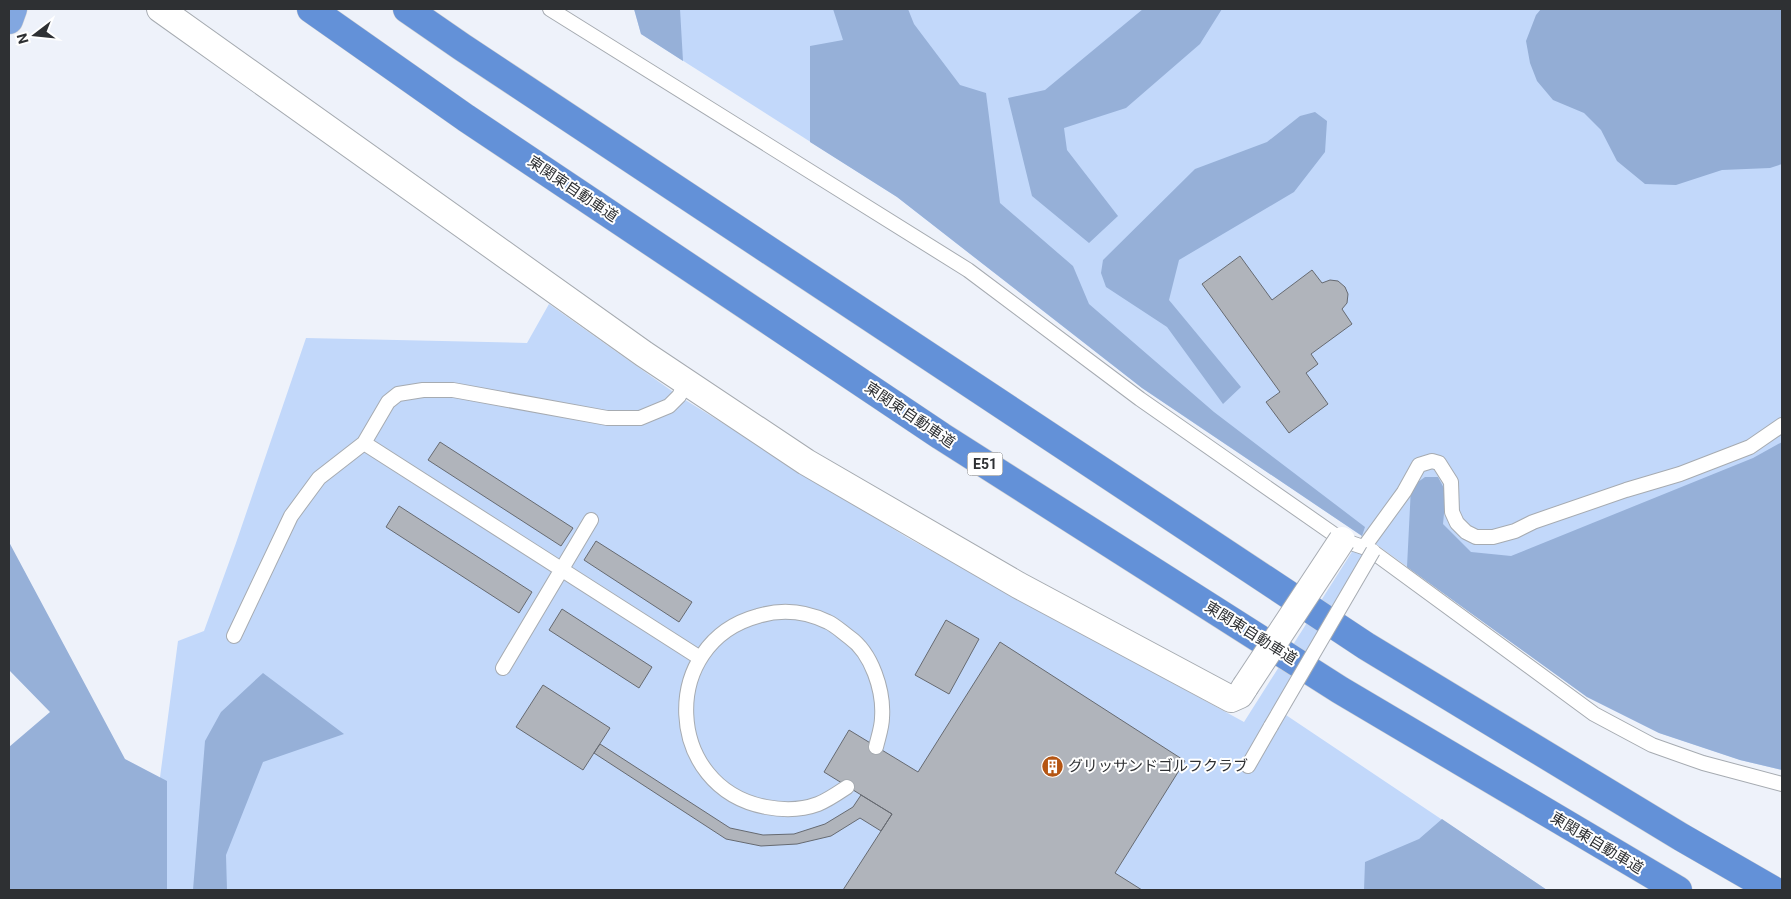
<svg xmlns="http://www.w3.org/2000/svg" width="1791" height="899" font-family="Roboto,'Noto Sans JP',sans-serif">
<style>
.green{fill:#c2d8fa}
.forest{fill:#96b0d8}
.water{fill:#93add5}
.building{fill:#b0b4bb;stroke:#666a71}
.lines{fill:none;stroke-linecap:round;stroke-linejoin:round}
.service-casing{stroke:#a6abb1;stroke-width:16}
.minor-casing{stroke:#a6abb1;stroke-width:28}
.trunk-casing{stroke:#d1d1d2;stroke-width:29}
.motorway-casing{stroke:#d1d1d2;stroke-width:29}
.service{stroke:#fff;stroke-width:14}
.minor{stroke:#fff;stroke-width:26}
.trunk{stroke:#82a7e0;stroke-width:28}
.motorway{stroke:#6391d8;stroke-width:28}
.service-bridge-casing{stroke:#a6abb1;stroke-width:16;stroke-linecap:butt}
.minor-bridge-casing{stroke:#a6abb1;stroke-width:28;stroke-linecap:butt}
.service-bridge{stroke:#fff;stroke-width:14}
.minor-bridge{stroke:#fff;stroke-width:26}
.labels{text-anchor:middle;stroke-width:4;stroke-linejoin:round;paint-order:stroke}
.shield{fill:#fff;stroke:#6d6e70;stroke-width:1}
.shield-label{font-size:14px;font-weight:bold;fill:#2e3033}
.street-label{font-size:15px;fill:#2e3033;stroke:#fff}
.poi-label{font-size:15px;fill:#2e3033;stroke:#fff;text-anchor:start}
</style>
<rect width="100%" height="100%" fill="#eef2fa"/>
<path class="green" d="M 634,9 L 1782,9 L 1782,770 L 1740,760 L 1659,733 L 1587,697 L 1373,542 L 1274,707 L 1547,890 L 147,890 L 152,838 L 178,641 L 204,631 L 236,543 L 306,338 L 527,343 L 549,304 L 679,396 L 908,538 L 1244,722 L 1362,536 L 1142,388 L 897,197 L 641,34 Z"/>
<path class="forest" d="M 634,9 L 680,9 L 683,61 L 641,34 Z
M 833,9 L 908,9 L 914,24 L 960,85 L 986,93 L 1000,203 L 1073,266 L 1089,304 L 1214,412 L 1365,527 L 1362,536 L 1142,388 L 897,197 L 810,142 L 810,46 L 843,40 Z
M 1143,9 L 1222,9 L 1200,44 L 1126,108 L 1064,128 L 1067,150 L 1118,216 L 1089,243 L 1032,196 L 1008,98 L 1045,90 Z
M 1315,112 L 1327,121 L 1325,152 L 1294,192 L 1179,260 L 1169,300 L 1241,387 L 1223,404 L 1167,327 L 1106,287 L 1101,273 L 1103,260 L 1195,169 L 1267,142 L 1300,116 Z
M 1782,442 L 1782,770 L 1740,760 L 1659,733 L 1587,697 L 1407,567 L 1411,487 L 1425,477 L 1438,477 L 1446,492 L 1443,524 L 1471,552 L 1511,556 L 1753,458 Z
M 9,542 L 125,759 L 167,781 L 167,890 L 9,890 L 9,747 L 50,712 L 9,670 Z
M 263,673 L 344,734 L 263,762 L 226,855 L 227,890 L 193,890 L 205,741 L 221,712 Z
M 1442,819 L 1547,890 L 1364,890 L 1365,862 L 1419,839 Z"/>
<path class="water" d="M 1541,9 L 1782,9 L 1782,164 L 1770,168 L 1722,170 L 1676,185 L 1645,184 L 1617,161 L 1601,130 L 1584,113 L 1553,100 L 1537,81 L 1530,63 L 1526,41 L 1536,15 Z"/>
<path class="building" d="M 1240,256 L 1272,300 L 1312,270 L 1322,283 L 1330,280 L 1338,281 L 1345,287 L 1348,294 L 1347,303 L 1342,309 L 1352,324 L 1311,354 L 1318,364 L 1306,373 L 1328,404 L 1289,433 L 1266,402 L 1280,392 L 1202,284 Z
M 440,442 L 573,528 L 561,546 L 428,460 Z
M 399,506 L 532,592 L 519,613 L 386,527 Z
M 596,541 L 692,602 L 679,622 L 584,560 Z
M 562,609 L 652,667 L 639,688 L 549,630 Z
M 946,620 L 979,639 L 949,694 L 915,675 Z
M 1000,642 L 1185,761 L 1115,873 L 1142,890 L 843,890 L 892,814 L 824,772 L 849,730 L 918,772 Z
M 543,685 L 610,728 L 583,770 L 516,727 Z
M 600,744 L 730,828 L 763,835 L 794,834 L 825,824 L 853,807 L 861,795 L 892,814 L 881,831 L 860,818 L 831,836 L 797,844 L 761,846 L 726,839 L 594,753 Z"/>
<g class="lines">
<defs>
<path id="service" d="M 550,9 L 968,270 L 1140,399 L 1342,540 L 1369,549 L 1594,714 L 1652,745 L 1703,763 L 1782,784
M 364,443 L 700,658
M 1364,547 L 1404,492 L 1419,465 L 1432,461 L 1439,463 L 1451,482 L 1452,512 L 1457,523 L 1466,532 L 1476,537 L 1493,537 L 1515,531 L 1533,522 L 1626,490 L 1680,474 L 1750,447 L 1782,425
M 234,636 L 291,516 L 319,478 L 364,443 L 388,402 L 398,394 L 423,390 L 453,390 L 607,418 L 640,418 L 669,406 L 679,396 L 686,382
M 503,668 L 591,520
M 1248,766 L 1271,726
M 847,787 C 838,793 828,800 818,804 C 802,810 782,810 766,807 C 664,788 658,643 758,616 C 781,609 805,611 828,622 C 835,625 842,632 849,637 C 872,653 884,691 882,718 C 882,727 878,738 876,747"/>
<path id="minor" d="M 160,9 L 644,354 L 806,462 L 1018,585 L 1231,699 L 1240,695 L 1245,687"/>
<path id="trunk" d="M 9,20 L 13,9"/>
<path id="motorway" d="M 311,9 L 466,118 L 941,436 L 1340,690 L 1678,890
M 407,9 L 462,47 L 1366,646 L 1681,837 L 1773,890"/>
</defs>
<use href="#service" class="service-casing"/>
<use href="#minor" class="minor-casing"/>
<use href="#trunk" class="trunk-casing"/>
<use href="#motorway" class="motorway-casing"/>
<use href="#service" class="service"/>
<use href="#minor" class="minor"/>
<use href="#trunk" class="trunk"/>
<use href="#motorway" class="motorway"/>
<defs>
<path id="service-bridge" d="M 1271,726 L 1373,551"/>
<path id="minor-bridge" d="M 1245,687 L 1342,540"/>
</defs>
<use href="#service-bridge" class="service-bridge-casing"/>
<use href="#minor-bridge" class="minor-bridge-casing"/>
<use href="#service-bridge" class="service-bridge"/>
<use href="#minor-bridge" class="minor-bridge"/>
</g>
<defs>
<symbol id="building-disc" viewBox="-11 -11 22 22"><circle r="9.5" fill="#b55512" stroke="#fff"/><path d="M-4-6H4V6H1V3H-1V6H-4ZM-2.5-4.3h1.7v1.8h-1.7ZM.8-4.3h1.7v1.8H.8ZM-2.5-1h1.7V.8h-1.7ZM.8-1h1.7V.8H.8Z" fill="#fff"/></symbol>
</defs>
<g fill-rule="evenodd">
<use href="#building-disc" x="1040" y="754" width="25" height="25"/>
</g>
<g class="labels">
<rect class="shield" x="967.5" y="452.5" width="35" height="23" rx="4"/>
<g class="shield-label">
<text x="985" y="469">E51</text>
</g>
<g class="street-label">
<text transform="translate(573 189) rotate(34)" y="5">東関東自動車道</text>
<text transform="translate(910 415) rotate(34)" y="5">東関東自動車道</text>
<text transform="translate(1251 633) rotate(32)" y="5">東関東自動車道</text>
<text transform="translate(1597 843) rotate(31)" y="5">東関東自動車道</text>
</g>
<g class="poi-label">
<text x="1068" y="771">グリッサンドゴルフクラブ</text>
</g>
</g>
<rect width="1791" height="899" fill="none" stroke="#2e3033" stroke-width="20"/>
<g transform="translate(35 35) rotate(254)" stroke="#ffffff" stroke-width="4" paint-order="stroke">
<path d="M0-4L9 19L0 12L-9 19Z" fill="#2e3033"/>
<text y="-8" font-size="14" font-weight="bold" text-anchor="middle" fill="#2e3033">N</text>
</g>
</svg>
